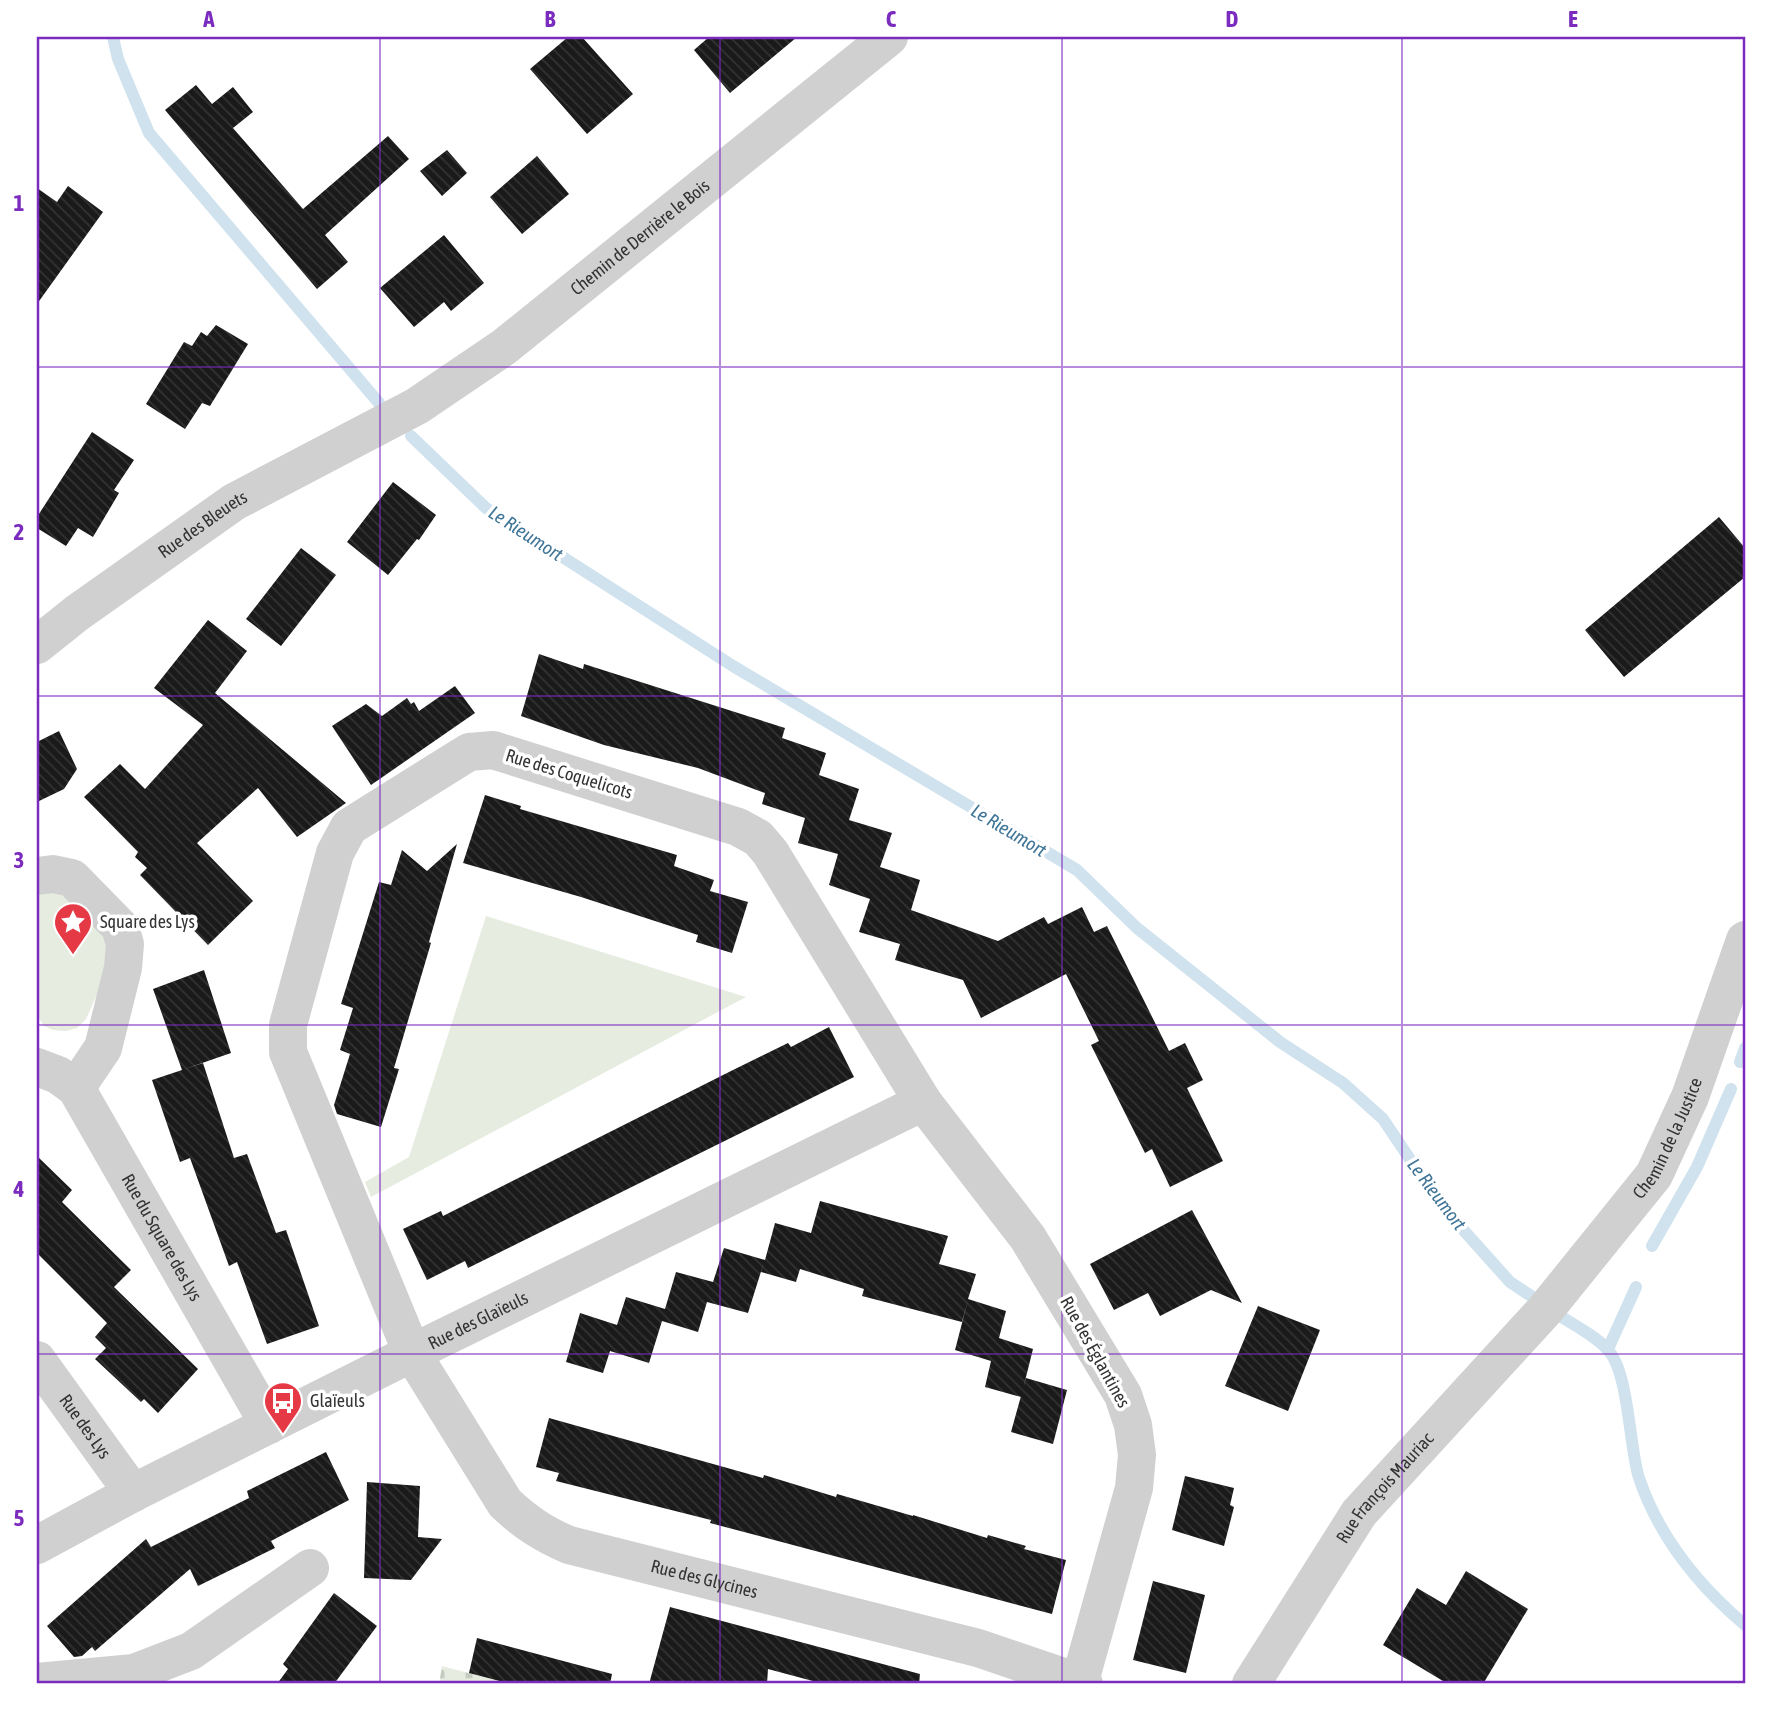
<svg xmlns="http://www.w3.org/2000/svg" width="1782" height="1721" font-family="'Asap Condensed',sans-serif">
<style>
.grass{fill:#e6ecdf}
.cemetery{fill:url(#cemetery-stones)}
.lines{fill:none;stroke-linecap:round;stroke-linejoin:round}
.stream{stroke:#cfe2ee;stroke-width:12}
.building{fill:url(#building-back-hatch)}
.minor{stroke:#d0d0d0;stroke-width:38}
.grid{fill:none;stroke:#7b2cbf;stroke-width:2;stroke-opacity:0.55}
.labels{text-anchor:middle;stroke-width:7;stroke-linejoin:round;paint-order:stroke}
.street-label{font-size:18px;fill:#333;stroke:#fff}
.poi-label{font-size:18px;fill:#333;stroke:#fff;text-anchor:start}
.water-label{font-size:19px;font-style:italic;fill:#3f7597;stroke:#fff}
.neatline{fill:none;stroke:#7b2cbf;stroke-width:2.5}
.grid-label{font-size:23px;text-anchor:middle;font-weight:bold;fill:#7b2cbf}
</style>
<defs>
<pattern id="cemetery-stones" width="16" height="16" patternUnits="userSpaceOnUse" patternTransform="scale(1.75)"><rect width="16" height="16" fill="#e6ecdf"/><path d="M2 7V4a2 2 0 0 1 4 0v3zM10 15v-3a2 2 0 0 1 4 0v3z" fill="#c6cbc0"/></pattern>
<pattern id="building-back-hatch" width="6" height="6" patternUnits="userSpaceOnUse" patternTransform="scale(1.75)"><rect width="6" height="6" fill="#1a1a1a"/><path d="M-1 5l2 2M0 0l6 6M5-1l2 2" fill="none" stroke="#333"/></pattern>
</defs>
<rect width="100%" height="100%" fill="#fff"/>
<path class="grass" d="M 49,885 L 106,929 L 109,968 L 86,1019 L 77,1028 L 66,1031 L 53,1030 L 44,1026 L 37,1015 L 37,888 Z
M 486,916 L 746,997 L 371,1197 L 365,1182 L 409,1157 Z"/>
<path class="cemetery" d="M 442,1666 L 449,1668 L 511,1684 L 439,1684 Z"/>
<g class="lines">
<path class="stream" d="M 113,37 L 118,59 L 149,133 L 379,403
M 411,436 L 486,508 L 733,666 L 1077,870 L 1137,928 L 1280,1042 L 1343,1083 L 1383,1119 L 1440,1204 L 1510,1282 L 1540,1302
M 1740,1062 L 1745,1048
M 1652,1246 L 1697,1167 L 1731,1089
M 1554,1312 C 1570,1323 1595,1335 1607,1349 C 1629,1370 1629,1447 1639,1478 C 1659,1537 1699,1586 1745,1625
M 1608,1349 L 1636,1287"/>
</g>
<path class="building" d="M 568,37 L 582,37 L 633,94 L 587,134 L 530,69 Z
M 709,37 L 797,37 L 730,93 L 694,50 Z
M 196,85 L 212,104 L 233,87 L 253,112 L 233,128 L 303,209 L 388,136 L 409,159 L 325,235 L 348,262 L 317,289 L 165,110 Z
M 447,150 L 467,173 L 442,196 L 420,171 Z
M 537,156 L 569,194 L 522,234 L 490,197 Z
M 68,186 L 103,212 L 37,304 L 37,188 L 57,202 Z
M 444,235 L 484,283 L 451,311 L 444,302 L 414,327 L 380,288 Z
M 216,325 L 248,344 L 210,406 L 202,403 L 185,429 L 146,404 L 184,342 L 192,346 L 201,332 L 207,336 Z
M 92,432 L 134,460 L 114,490 L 119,493 L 93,537 L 78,528 L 66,546 L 37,528 L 37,517 Z
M 393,482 L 436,515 L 419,540 L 417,539 L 388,575 L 347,542 Z
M 1719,517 L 1745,548 L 1745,577 L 1624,677 L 1585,630 Z
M 301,548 L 336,575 L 281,646 L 246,619 Z
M 208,620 L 247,651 L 215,693 L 346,803 L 297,837 L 258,788 L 197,843 L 253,901 L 208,945 L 140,875 L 147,868 L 135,857 L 138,852 L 84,797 L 120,764 L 145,789 L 203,725 L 154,688 Z
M 539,654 L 583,669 L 584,664 L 785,728 L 782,738 L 826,753 L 819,775 L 859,789 L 849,820 L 892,833 L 880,867 L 920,880 L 911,910 L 998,941 L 1044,917 L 1048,924 L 1082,907 L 1094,932 L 1107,926 L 1169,1051 L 1185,1043 L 1203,1080 L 1187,1088 L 1223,1161 L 1170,1187 L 1152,1149 L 1145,1153 L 1091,1045 L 1099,1041 L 1066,974 L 981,1018 L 963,980 L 895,960 L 900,944 L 859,932 L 870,899 L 829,885 L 838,854 L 798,843 L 805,818 L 762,804 L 765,793 L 698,768 L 604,745 L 521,716 Z
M 455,686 L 475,713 L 371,785 L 332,726 L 366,704 L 382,716 L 407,698 L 411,704 L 414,702 L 419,711 Z
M 59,731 L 77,769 L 64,789 L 37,802 L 37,742 Z
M 485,795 L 521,806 L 520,809 L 677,855 L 674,866 L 714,880 L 710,891 L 748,902 L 732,953 L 696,942 L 698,935 L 581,897 L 463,863 Z
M 457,844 L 429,942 L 431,943 L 394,1068 L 399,1069 L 381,1127 L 337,1114 L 334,1105 L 350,1054 L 340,1050 L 353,1008 L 341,1004 L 379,882 L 391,885 L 402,850 L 427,871 Z
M 204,970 L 231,1053 L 182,1070 L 153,989 Z
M 829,1027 L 854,1077 L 468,1268 L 465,1261 L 427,1280 L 403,1229 L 441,1211 L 443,1216 L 733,1070 L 788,1043 L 791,1047 Z
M 203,1063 L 234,1158 L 247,1154 L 276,1233 L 286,1230 L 319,1326 L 267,1344 L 237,1262 L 229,1266 L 190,1158 L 180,1162 L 152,1080 Z
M 37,1156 L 72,1190 L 62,1202 L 131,1270 L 114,1287 L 198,1369 L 158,1413 L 144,1399 L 141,1402 L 95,1359 L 106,1348 L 95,1337 L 107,1323 L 37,1253 Z
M 820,1201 L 948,1236 L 939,1264 L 976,1274 L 968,1299 L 1006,1311 L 999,1338 L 1033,1349 L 1021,1397 L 985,1387 L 991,1361 L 955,1350 L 968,1300 L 962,1322 L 862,1296 L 864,1289 L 800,1269 L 796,1282 L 761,1272 L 764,1262 L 748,1313 L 707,1302 L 698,1332 L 662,1321 L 649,1363 L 610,1351 L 603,1373 L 566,1362 L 580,1313 L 617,1325 L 626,1297 L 665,1309 L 676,1272 L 713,1282 L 724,1248 L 765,1260 L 775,1223 L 811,1233 Z
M 1192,1210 L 1242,1303 L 1211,1290 L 1160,1316 L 1148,1293 L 1114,1310 L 1090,1264 Z
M 1258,1306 L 1320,1330 L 1288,1411 L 1225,1386 Z
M 1026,1378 L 1067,1390 L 1053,1444 L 1011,1432 Z
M 549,1418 L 763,1478 L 764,1475 L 836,1497 L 837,1494 L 913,1516 L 913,1515 L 987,1538 L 988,1535 L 1026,1546 L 1024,1549 L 1066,1560 L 1052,1614 L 710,1523 L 711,1520 L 556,1481 L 559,1473 L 536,1467 Z
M 326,1452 L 349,1500 L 271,1541 L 275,1548 L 198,1586 L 190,1569 L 95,1651 L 92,1647 L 82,1656 L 74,1657 L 47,1626 L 146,1539 L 151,1547 L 249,1498 L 247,1491 Z
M 1185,1476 L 1234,1488 L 1230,1505 L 1234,1507 L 1224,1546 L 1172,1530 Z
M 367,1482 L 420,1486 L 418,1537 L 442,1539 L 411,1580 L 364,1578 Z
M 1466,1571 L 1528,1609 L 1483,1684 L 1448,1684 L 1383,1645 L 1417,1588 L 1446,1605 Z
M 1153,1581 L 1205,1595 L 1186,1673 L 1133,1660 Z
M 334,1593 L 377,1626 L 334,1684 L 277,1684 L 288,1669 L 283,1664 Z
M 670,1607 L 920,1674 L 919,1684 L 824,1684 L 768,1669 L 767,1684 L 649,1684 Z
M 477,1638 L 612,1674 L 610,1684 L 511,1684 L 469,1673 Z"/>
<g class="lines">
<g class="minor">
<path id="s1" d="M 37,645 L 77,613 L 234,502 L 417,406 L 504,347 L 889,37"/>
<path d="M 37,876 L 53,874 L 72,878 L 120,927 L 125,944 L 123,968 L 103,1048 L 76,1088"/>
<path id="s2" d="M 37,1067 L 58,1075 L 76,1088 L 269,1425"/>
<path id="s3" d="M 37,1360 L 133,1493"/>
<path id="s4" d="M 37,1545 L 133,1493 L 412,1353 L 923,1102"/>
<path id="s5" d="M 1080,1681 L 1134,1488 L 1137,1455 L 1133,1425 L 1123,1395 L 1028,1238 L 923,1102 L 770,852 L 758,838 L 738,827 L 493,750 L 469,752 L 349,827 L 335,853 L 288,1025 L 288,1052 L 412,1353 L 505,1503 C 525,1522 543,1534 569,1545 L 978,1648 L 1084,1684"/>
<path d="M 37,1682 L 134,1673 L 191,1651 L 310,1568"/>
<path id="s6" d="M 1251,1684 L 1359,1513 L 1545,1310 L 1654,1175 L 1690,1097 L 1745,940"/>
</g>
</g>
<path class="grid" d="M 380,37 L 380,1684M 720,37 L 720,1684M 1062,37 L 1062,1684M 1402,37 L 1402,1684M 37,367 L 1745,367M 37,696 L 1745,696M 37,1025 L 1745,1025M 37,1354 L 1745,1354"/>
<defs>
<symbol id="sight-pin" viewBox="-11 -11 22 30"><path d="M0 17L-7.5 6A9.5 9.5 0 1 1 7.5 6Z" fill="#e63946" stroke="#fff"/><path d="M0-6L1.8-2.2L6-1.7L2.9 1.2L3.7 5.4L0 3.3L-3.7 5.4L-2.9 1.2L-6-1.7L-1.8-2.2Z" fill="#fff"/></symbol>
<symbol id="bus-pin" viewBox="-11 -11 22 30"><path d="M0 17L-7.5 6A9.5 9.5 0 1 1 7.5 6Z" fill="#e63946" stroke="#fff"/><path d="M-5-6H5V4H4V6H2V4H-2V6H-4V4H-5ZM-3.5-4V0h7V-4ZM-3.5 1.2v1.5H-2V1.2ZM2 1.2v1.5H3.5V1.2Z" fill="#fff"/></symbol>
</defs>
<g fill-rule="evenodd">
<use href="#sight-pin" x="51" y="900" width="44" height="60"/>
<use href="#bus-pin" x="261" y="1379" width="44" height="60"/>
</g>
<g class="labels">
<g class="street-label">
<text dy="6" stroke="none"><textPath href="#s1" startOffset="730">Chemin de Derrière le Bois</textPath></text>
<text dy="6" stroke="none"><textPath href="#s1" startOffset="205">Rue des Bleuets</textPath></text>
<text transform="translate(569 774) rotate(17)" y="6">Rue des Coquelicots</text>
<text dy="6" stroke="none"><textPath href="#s6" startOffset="690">Chemin de la Justice</textPath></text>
<text dy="6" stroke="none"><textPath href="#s2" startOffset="217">Rue du Square des Lys</textPath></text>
<text dy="6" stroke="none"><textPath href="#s4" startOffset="495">Rue des Glaïeuls</textPath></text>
<text transform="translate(1095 1352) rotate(61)" y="6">Rue des Églantines</text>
<text dy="6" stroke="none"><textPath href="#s3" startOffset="82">Rue des Lys</textPath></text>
<text dy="6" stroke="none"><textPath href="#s6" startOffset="238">Rue François Mauriac</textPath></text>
<text dy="6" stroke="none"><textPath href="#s5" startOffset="2361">Rue des Glycines</textPath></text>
</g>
<g class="poi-label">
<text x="100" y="928">Square des Lys</text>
<text x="310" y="1407">Glaïeuls</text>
</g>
<g class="water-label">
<text transform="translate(526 533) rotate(33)" y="7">Le Rieumort</text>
<text transform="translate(1009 830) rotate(31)" y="7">Le Rieumort</text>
<text transform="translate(1437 1194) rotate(53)" y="7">Le Rieumort</text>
</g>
</g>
<rect width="1782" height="1721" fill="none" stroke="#ffffff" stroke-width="77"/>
<rect x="38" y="38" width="1706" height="1644" class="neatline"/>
<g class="grid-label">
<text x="209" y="27">A</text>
<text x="550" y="27">B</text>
<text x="891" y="27">C</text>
<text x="1232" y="27">D</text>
<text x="1573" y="27">E</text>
<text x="19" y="211">1</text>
<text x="19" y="540">2</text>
<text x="19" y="868">3</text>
<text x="19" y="1197">4</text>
<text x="19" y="1526">5</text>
</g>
</svg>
